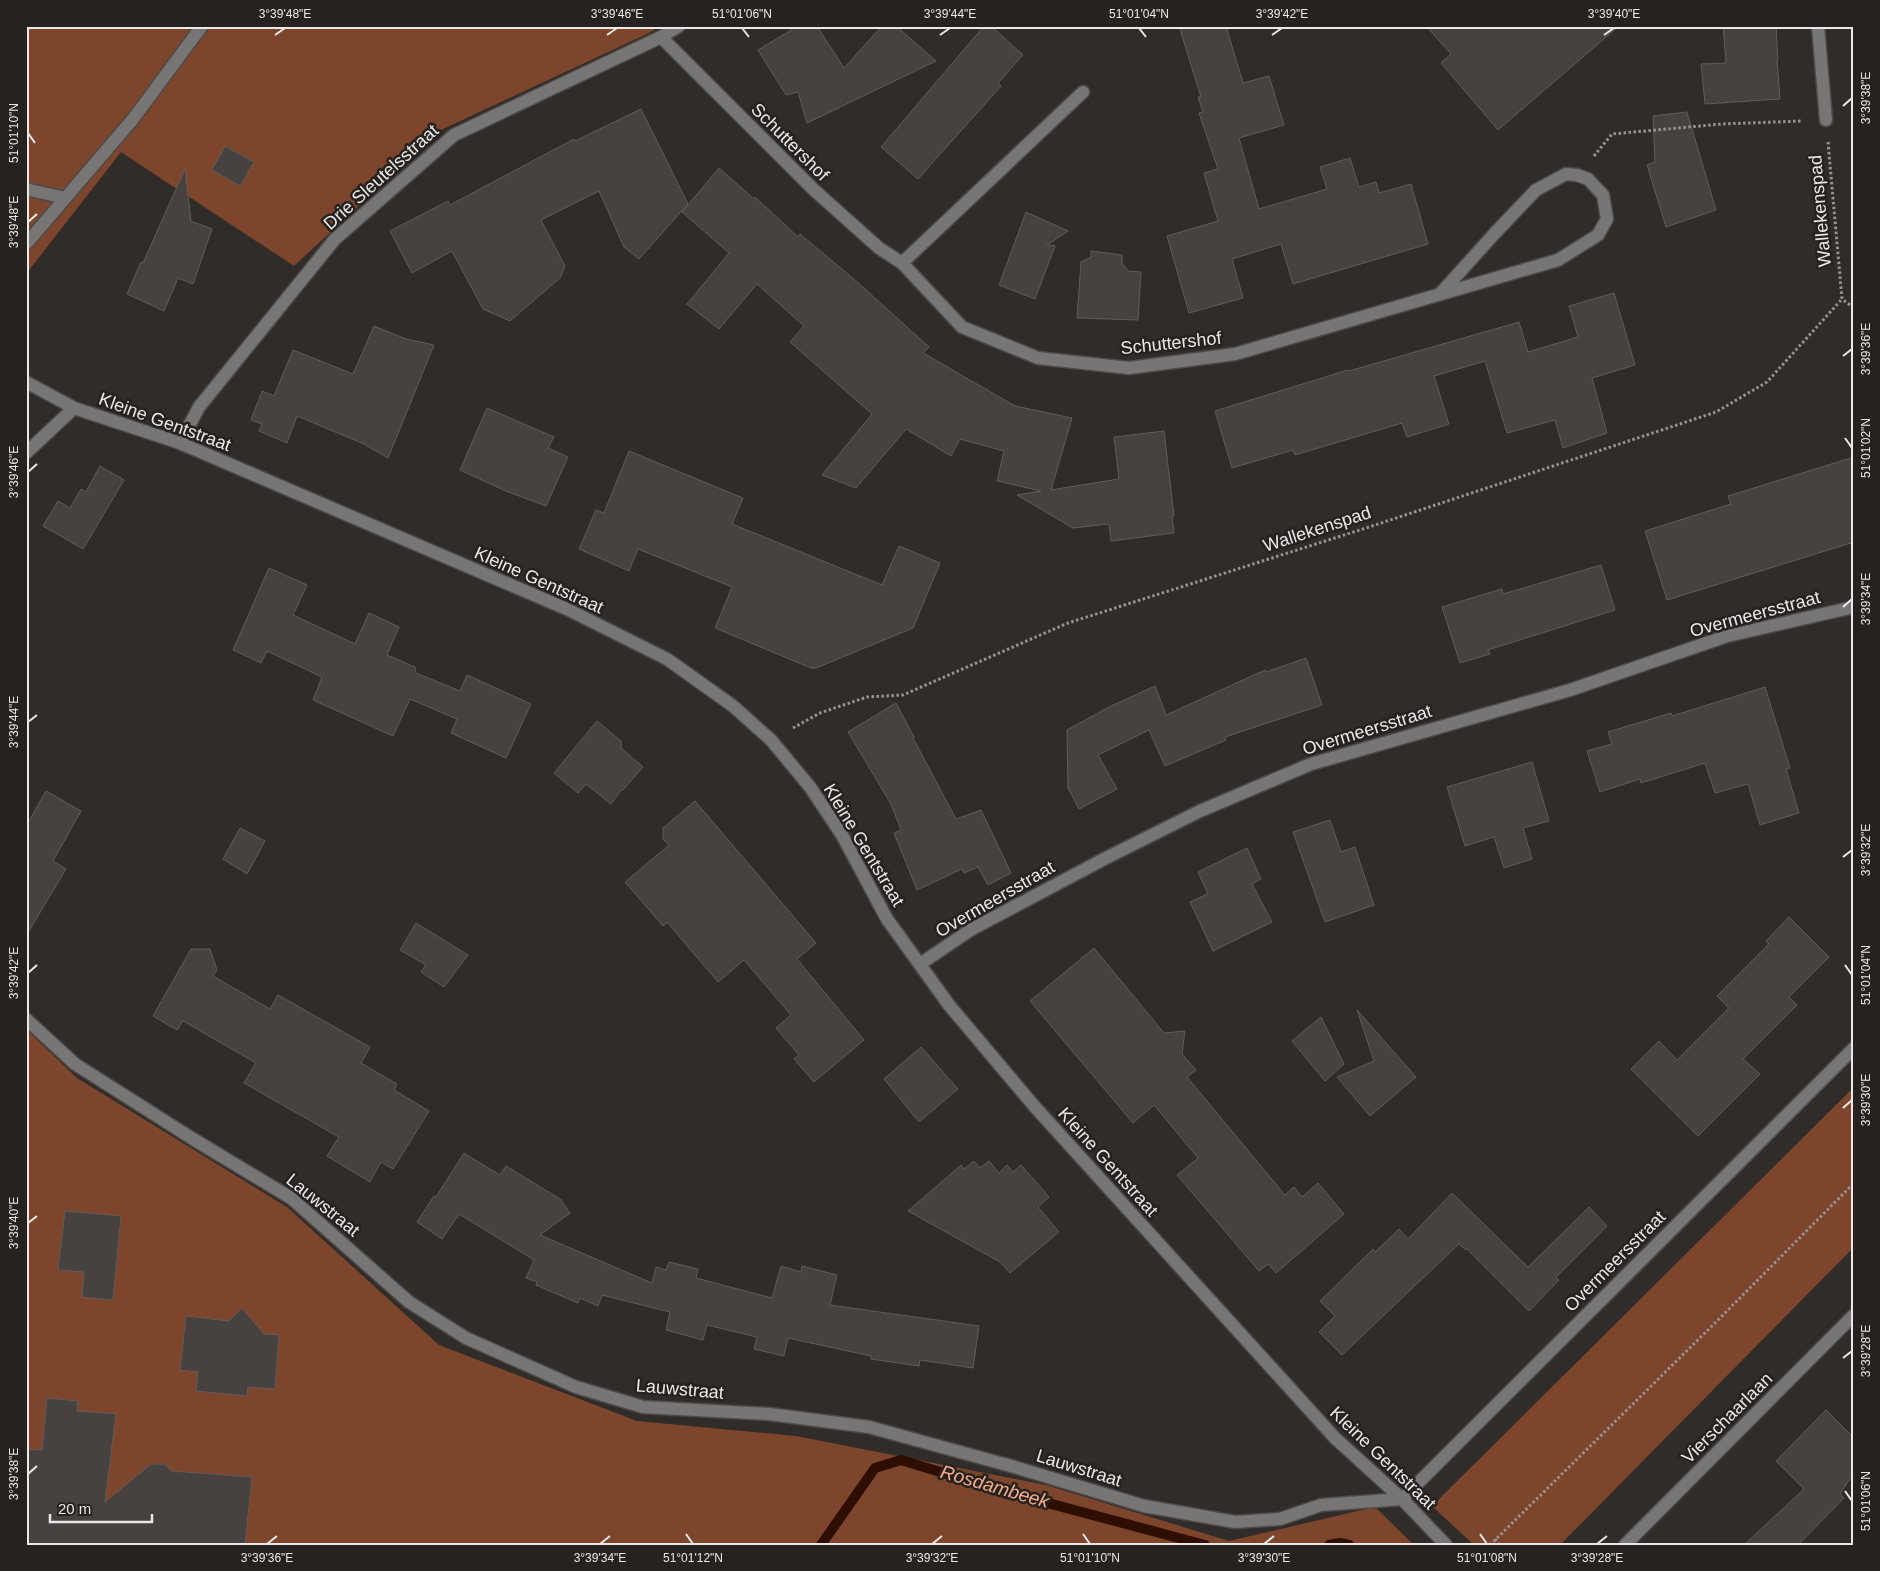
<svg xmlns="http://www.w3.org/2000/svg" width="1880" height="1571" font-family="Helvetica,sans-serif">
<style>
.green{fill:#7d452b}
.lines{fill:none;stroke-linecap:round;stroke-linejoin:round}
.stream{stroke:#2d0e01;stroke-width:10}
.building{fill:#474240;stroke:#615c5a}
.minor-casing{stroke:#4e4a48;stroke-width:15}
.path{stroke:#969391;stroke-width:3;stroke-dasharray:2.5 2.5;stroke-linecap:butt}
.minor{stroke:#787675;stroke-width:12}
.ticks{fill:none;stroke:#ebe8e7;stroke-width:2}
.labels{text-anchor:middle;stroke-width:5;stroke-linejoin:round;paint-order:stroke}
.street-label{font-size:18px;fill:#ebe8e7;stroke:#262220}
.water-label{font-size:19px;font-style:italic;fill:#f8ac8b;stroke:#262220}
.neatline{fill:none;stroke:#ebe8e7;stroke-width:2}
.ticks-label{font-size:12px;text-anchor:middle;fill:#ebe8e7}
</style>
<rect width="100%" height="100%" fill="#302c2a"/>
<path class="green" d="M 26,26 L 660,26 L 649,33 L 441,130 L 294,266 L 121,152 L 26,274 Z
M 26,1029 L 77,1078 L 287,1207 L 439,1345 L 637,1421 L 796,1436 L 1046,1485 L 1229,1541 L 1375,1507 L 1414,1545 L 26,1545 Z
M 1854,1087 L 1854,1247 L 1560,1545 L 1474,1545 L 1432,1506 Z"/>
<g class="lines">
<path class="stream" d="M 821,1545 L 875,1468 L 901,1460 L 999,1490 L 1205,1545
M 1329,1545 L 1340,1543 L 1349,1545"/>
</g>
<path class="building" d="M 798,26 L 817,26 L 844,68 L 882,26 L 896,26 L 936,61 L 807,123 L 798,92 L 786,95 L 758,50 Z
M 984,26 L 991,26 L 1023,55 L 998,83 L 1001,86 L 918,179 L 881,147 Z
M 1179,26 L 1226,26 L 1243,83 L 1269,76 L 1284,125 L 1239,138 L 1259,209 L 1327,189 L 1320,167 L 1350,158 L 1359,187 L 1376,182 L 1379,193 L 1411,184 L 1428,244 L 1293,284 L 1281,244 L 1232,259 L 1243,298 L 1189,313 L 1167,236 L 1218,221 L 1204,173 L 1218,169 L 1199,113 L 1203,112 L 1198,97 L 1201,97 Z
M 1426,26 L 1619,26 L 1498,130 L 1441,63 L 1451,54 Z
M 1723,26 L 1776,26 L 1778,60 L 1777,59 L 1780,99 L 1705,104 L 1701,64 L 1726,63 Z
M 641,109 L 688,204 L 639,259 L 624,247 L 599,191 L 541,220 L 565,266 L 560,278 L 510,321 L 483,309 L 452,251 L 412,273 L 390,231 L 448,201 L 450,205 L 574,139 L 575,141 Z
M 1687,112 L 1716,210 L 1666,227 L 1647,165 L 1655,162 L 1653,116 Z
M 225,146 L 254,162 L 240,186 L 212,170 Z
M 719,168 L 754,199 L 755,197 L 798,237 L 800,234 L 855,280 L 929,347 L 923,353 L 1015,406 L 1072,418 L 1051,490 L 1119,479 L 1114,437 L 1164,431 L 1174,516 L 1172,516 L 1174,533 L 1111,541 L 1109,524 L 1073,528 L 1017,495 L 1041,491 L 997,481 L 1004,451 L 960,439 L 951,456 L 906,429 L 856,488 L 822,475 L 872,414 L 790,342 L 804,326 L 757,284 L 719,329 L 687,304 L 729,253 L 682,212 Z
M 185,169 L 191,221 L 212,229 L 193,284 L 178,278 L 164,311 L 127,294 L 141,262 L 143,263 Z
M 1026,212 L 1068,231 L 1047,245 L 1055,246 L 1035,299 L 999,285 Z
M 1091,251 L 1122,255 L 1122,263 L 1128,271 L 1141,272 L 1138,320 L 1077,318 L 1081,262 L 1091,257 Z
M 1614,293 L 1635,365 L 1592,378 L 1607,433 L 1563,448 L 1555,420 L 1507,433 L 1485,361 L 1434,376 L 1449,424 L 1407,437 L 1402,423 L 1295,455 L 1293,450 L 1232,468 L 1215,411 L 1348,370 L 1349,371 L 1519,322 L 1528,352 L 1578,337 L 1569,306 Z
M 374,326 L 406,339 L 434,345 L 388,458 L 364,444 L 297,416 L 287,443 L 259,431 L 262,424 L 251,420 L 262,391 L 274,396 L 293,350 L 353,374 Z
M 487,408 L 554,437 L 548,448 L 568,457 L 546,506 L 506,491 L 460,470 Z
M 629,451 L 743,498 L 732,524 L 882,585 L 899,546 L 940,563 L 913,628 L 816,668 L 811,668 L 715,628 L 732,587 L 638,549 L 629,571 L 579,549 L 596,510 L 604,513 Z
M 1854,457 L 1854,542 L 1667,600 L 1645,531 L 1731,504 L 1728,496 Z
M 100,466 L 124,480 L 83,549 L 43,526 L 58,501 L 70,508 L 81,489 L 86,492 Z
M 1601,565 L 1615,610 L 1488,650 L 1490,654 L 1460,663 L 1442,607 L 1502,589 L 1503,594 Z
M 269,568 L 307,585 L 293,615 L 355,644 L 369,613 L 399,627 L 387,655 L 415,667 L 416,673 L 460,691 L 467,675 L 531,704 L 506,758 L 451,733 L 457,719 L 410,699 L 393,736 L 313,700 L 322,677 L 267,651 L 261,663 L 233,650 Z
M 1306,658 L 1322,705 L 1225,737 L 1226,740 L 1165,766 L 1149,730 L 1098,755 L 1117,789 L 1079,809 L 1068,788 L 1067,730 L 1109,707 L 1155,686 L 1166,715 L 1265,670 L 1266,672 Z
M 1765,687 L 1790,768 L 1786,769 L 1799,813 L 1760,825 L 1748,784 L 1715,793 L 1705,763 L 1641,783 L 1640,779 L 1600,792 L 1587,751 L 1612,744 L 1608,732 L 1671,713 L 1672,716 Z
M 896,703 L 914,737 L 913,738 L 956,819 L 981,810 L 1011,873 L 988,885 L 978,867 L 964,873 L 962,869 L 917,890 L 894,833 L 901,830 L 891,804 L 848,732 Z
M 597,721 L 621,741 L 621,748 L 643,767 L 623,790 L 622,789 L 611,804 L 586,784 L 578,793 L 554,773 Z
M 1532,762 L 1549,821 L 1523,828 L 1532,859 L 1504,868 L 1494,837 L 1465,846 L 1447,787 Z
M 46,791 L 81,811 L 53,861 L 66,869 L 26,936 L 26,826 Z
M 695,801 L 816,943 L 797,959 L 864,1040 L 814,1082 L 794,1059 L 799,1055 L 776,1028 L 791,1015 L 744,960 L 718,982 L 667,922 L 663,926 L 625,882 L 669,845 L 663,839 L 663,828 Z
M 1330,820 L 1341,852 L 1355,847 L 1374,905 L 1325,922 L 1293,832 Z
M 240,828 L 265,841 L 247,874 L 223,859 Z
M 1247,848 L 1261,879 L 1252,884 L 1272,922 L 1213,951 L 1190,902 L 1208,894 L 1198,872 Z
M 1789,917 L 1829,957 L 1789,997 L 1797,1005 L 1743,1059 L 1760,1074 L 1698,1136 L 1631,1069 L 1659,1041 L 1677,1060 L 1729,1008 L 1717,996 L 1769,944 L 1766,941 Z
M 416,923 L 468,955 L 444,987 L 421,972 L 426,965 L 400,950 Z
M 1094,948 L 1164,1033 L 1185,1031 L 1182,1054 L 1196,1070 L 1187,1077 L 1285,1195 L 1294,1187 L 1302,1197 L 1318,1183 L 1344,1214 L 1276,1273 L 1268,1264 L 1259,1271 L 1177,1175 L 1198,1158 L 1154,1105 L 1133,1123 L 1030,1001 Z
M 191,949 L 210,949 L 217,970 L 213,976 L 270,1009 L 278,995 L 370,1047 L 361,1063 L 397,1084 L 394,1090 L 429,1111 L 393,1169 L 381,1162 L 370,1182 L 327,1156 L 339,1137 L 244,1083 L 256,1063 L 183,1021 L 177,1030 L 153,1016 Z
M 1357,1010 L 1416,1077 L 1370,1116 L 1337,1077 L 1374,1061 Z
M 1321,1017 L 1344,1064 L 1325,1081 L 1292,1041 Z
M 921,1047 L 958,1089 L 919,1122 L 884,1079 Z
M 464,1153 L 500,1175 L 506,1166 L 560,1199 L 570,1213 L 540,1235 L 652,1283 L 656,1267 L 666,1270 L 669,1262 L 698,1269 L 696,1278 L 772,1298 L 781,1266 L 801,1272 L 802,1266 L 837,1275 L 830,1305 L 979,1326 L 973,1368 L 920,1360 L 919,1366 L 871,1359 L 871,1356 L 788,1338 L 784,1356 L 754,1349 L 757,1337 L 707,1325 L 703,1340 L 666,1330 L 670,1312 L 602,1295 L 598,1306 L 580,1298 L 578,1303 L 536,1285 L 537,1282 L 526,1278 L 534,1260 L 459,1214 L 442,1239 L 417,1222 L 434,1196 L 436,1197 Z
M 974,1161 L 980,1168 L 989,1161 L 999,1173 L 1007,1165 L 1013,1172 L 1021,1165 L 1049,1197 L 1038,1207 L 1059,1232 L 1010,1273 L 1000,1262 L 908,1211 L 961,1165 L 964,1169 Z
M 1452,1193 L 1528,1267 L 1589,1207 L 1607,1226 L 1556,1277 L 1559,1280 L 1529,1311 L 1467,1249 L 1466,1250 L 1459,1244 L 1342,1355 L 1319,1332 L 1335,1316 L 1320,1301 L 1373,1249 L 1375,1252 L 1399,1229 L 1408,1239 Z
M 65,1211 L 121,1216 L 113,1300 L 82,1297 L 84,1272 L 58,1270 Z
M 242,1308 L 264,1334 L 279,1335 L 275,1389 L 248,1387 L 247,1396 L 196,1391 L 198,1372 L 180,1370 L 186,1316 L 229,1321 Z
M 47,1398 L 78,1401 L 77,1411 L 116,1414 L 105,1502 L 151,1464 L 165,1464 L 171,1471 L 252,1477 L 245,1545 L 26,1545 L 26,1449 L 42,1450 Z
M 1826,1410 L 1854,1438 L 1854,1472 L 1840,1494 L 1844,1498 L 1798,1545 L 1744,1545 L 1804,1489 L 1776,1461 Z"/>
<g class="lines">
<defs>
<path id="minor" d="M 1818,26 L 1826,120
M 661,37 L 813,189 L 879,248 L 902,263 L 962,327 L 1038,358 L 1129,368 L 1235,354 L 1558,260 L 1598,235 L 1607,219 L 1603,195 L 1588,179 L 1577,175 L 1566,174 L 1536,190 L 1495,233 L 1440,294
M 26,189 L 65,198
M 26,244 L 133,119 L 202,26
M 902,263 L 1083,92
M 26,382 L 74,408 L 180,443 L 569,610 L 667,659 L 733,706 L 771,740 L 810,787 L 842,835 L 887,919 L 949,1005 L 1035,1107 L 1335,1438 L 1402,1499 L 1446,1545
M 180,443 L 199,407 L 335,239 L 454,135 L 661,37 L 679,26
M 26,453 L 74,408
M 920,964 L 972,929 L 1104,859 L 1200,811 L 1311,764 L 1570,690 L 1727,636 L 1854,607
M 26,1019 L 75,1064 L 193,1139 L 291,1198 L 409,1302 L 466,1338 L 576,1387 L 643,1407 L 769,1414 L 869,1427 L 1011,1466 L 1144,1506 L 1235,1522 L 1280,1519 L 1321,1505 L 1402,1499
M 1402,1499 L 1854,1048
M 1625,1545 L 1854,1315"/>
</defs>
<use href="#minor" class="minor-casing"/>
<path class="path" d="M 1828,142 L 1842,299 L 1854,308
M 1594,156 L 1612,134 L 1722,124 L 1802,121
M 793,728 L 820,713 L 867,697 L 903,695 L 1068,623 L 1363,529 L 1716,412 L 1767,382 L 1842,299
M 1495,1539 L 1499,1545
M 1490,1545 L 1715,1323 L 1854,1183"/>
<use href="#minor" class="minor"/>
</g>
<path class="ticks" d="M 742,28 L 749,37M 1139,28 L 1146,37M 275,35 L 285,28M 607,35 L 617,28M 940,35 L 950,28M 1272,35 L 1282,28M 1604,35 L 1614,28M 1843,106 L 1852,98M 28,133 L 35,143M 28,222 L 37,214M 1843,356 L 1852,349M 1845,438 L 1852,448M 28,472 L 37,464M 1843,607 L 1852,599M 28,722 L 37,715M 1843,857 L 1852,850M 1845,965 L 1852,975M 28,973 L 37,965M 1843,1108 L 1852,1100M 28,1223 L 37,1216M 1843,1358 L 1852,1351M 28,1474 L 37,1466M 1845,1491 L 1852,1501M 686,1534 L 693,1544M 1083,1534 L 1090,1544M 1480,1534 L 1487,1544M 267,1544 L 277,1536M 600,1544 L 610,1536M 932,1544 L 942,1536M 1264,1544 L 1274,1536M 1597,1544 L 1607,1536"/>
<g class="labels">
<g class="street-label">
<text transform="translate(790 142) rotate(45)" y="6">Schuttershof</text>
<text transform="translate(381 177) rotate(-42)" y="6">Drie Sleutelsstraat</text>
<text transform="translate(1820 211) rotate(-95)" y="6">Wallekenspad</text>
<text transform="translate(1171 343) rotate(-6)" y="6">Schuttershof</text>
<text transform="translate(165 422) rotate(20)" y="6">Kleine Gentstraat</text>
<text transform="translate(1317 529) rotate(-18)" y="6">Wallekenspad</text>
<text transform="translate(539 580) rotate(24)" y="6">Kleine Gentstraat</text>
<text transform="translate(1755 614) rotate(-15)" y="6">Overmeersstraat</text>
<text transform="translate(1367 730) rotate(-17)" y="6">Overmeersstraat</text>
<text transform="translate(864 845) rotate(59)" y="6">Kleine Gentstraat</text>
<text transform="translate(995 899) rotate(-30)" y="6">Overmeersstraat</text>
<text transform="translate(1108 1162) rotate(48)" y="6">Kleine Gentstraat</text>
<text transform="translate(323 1205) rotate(39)" y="6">Lauwstraat</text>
<text transform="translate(1615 1261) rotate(-45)" y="6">Overmeersstraat</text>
<text transform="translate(680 1389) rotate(5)" y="6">Lauwstraat</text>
<text transform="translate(1727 1418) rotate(-45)" y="6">Vierschaarlaan</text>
<text transform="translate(1383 1458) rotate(44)" y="6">Kleine Gentstraat</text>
<text transform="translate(1079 1468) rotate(17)" y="6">Lauwstraat</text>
</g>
<g class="water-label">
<text transform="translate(995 1486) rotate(16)" y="7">Rosdambeek</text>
</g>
</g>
<rect width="1880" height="1571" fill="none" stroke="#262220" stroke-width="55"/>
<path d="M50 1514v8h102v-8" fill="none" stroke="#ebe8e7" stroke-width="2.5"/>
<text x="58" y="1514" font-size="15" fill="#ebe8e7" stroke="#262220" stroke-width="4" paint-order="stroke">20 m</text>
<rect x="28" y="28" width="1824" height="1516" class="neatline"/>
<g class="ticks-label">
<text x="285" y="18">3°39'48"E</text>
<text x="617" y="18">3°39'46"E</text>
<text x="742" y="18">51°01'06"N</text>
<text x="950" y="18">3°39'44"E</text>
<text x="1139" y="18">51°01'04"N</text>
<text x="1282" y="18">3°39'42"E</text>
<text x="1614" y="18">3°39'40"E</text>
<text transform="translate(1866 98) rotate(-90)" y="4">3°39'38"E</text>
<text transform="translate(14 133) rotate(-90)" y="4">51°01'10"N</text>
<text transform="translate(14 222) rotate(-90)" y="4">3°39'48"E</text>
<text transform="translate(1866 349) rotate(-90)" y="4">3°39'36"E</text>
<text transform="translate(1866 448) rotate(-90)" y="4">51°01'02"N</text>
<text transform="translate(14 472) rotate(-90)" y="4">3°39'46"E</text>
<text transform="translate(1866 599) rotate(-90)" y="4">3°39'34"E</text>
<text transform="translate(14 722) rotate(-90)" y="4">3°39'44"E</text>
<text transform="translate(1866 850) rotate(-90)" y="4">3°39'32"E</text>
<text transform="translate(14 973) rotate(-90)" y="4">3°39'42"E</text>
<text transform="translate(1866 975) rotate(-90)" y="4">51°01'04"N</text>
<text transform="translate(1866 1100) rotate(-90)" y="4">3°39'30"E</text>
<text transform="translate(14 1223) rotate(-90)" y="4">3°39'40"E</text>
<text transform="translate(1866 1351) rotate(-90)" y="4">3°39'28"E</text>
<text transform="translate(14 1474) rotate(-90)" y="4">3°39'38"E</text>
<text transform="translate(1866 1501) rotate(-90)" y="4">51°01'06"N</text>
<text x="267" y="1562">3°39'36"E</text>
<text x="600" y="1562">3°39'34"E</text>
<text x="693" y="1562">51°01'12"N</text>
<text x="932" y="1562">3°39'32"E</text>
<text x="1090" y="1562">51°01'10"N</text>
<text x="1264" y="1562">3°39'30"E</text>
<text x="1487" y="1562">51°01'08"N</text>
<text x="1597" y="1562">3°39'28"E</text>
</g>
</svg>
